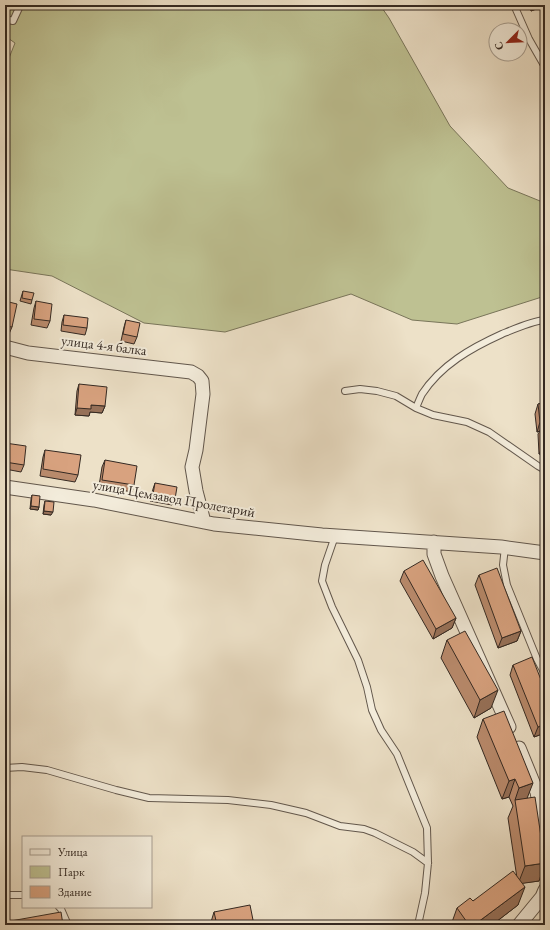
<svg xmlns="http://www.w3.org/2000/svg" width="550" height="930" font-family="'EB Garamond',serif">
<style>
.green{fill:#bec192;stroke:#79755a}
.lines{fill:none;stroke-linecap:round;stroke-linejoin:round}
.service-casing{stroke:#62574c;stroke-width:8}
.minor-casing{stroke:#62574c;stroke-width:15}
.service{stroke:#f3ecdb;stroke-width:6}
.minor{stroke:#f3ecdb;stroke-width:13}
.wall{fill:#ba8b6d;stroke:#342922}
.shaded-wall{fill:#977159;stroke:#342922}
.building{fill:#d8a27f;stroke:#342922}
.labels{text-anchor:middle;stroke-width:4;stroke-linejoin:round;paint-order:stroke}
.street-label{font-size:14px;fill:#342922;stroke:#f3ecdb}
</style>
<rect width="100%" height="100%" fill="#ede1c8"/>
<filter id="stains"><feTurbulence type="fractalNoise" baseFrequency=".005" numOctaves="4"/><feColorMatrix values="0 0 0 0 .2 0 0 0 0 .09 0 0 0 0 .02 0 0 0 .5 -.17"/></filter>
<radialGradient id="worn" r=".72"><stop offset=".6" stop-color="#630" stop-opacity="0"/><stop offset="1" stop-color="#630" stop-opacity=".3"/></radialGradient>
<path class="green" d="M 5,5 L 380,5 L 389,18 L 450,126 L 508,188 L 545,203 L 545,296 L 457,324 L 412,320 L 351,294 L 225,332 L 144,323 L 52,276 L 5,269 L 5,68 L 15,43 L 5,36 Z"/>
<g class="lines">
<defs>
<path id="service" d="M 514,5 L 529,39 L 545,67
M 5,19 L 13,21 L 19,8 L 18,5
M 345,391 L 360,389 L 377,391 L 396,396 L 416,408 L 433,415 L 467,422 L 489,432 L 538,466 L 545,470
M 416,408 C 418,403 420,398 422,394 C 441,365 471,348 502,334 C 514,329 532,321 545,320
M 335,536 L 325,565 L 322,581 L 332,607 L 358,660 L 367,687 L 372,710 L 381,730 L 397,754 L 427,828 L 428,863 L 425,893 L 418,925
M 505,547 L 503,565 L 507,585 L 537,659 L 545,674
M 5,768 L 22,767 L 47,770 L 116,790 L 149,798 L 228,800 L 271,805 L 306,813 L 340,826 L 364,829 L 375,833 L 413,852 L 428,863
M 5,895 L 23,895
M 59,907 L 61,909 L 68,925"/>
<path id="minor" d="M 5,347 L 28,353 L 191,372 L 198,376 L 202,381 L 203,394 L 196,450 L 192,467 L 196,491 L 204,522
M 5,487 L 94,500 L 214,524 L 322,535 L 501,547 L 545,553
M 434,542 L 434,554 L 442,576 L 509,727
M 519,748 L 537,792 L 545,835
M 519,925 L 542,897 L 545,890"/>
</defs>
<use href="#service" class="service-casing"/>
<use href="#minor" class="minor-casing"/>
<use href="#service" class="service"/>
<use href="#minor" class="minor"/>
</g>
<path class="wall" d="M 529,5 L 545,5 L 531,11 Z
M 23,291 L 32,300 L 31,304 L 20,301 Z
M 5,301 L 12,327 L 9,334 L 5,333 Z
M 36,301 L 50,321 L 47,328 L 31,325 L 34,308 Z
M 64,315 L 87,328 L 85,335 L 61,331 L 62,322 Z
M 126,320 L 137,337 L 134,344 L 121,341 L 124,327 Z
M 79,384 L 105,406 L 102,413 L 90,412 L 89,416 L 75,415 L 77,391 Z
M 545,403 L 545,454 L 539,454 L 538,434 L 540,431 L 537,432 L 535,414 L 538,404 Z
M 5,443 L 24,465 L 21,472 L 5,469 Z
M 45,450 L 78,475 L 75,482 L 40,476 L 43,457 Z
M 105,460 L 134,485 L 132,492 L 99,486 L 102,467 Z
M 155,483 L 175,499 L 172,505 L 150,501 L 153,489 Z
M 32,495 L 39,507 L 38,510 L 30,509 L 31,499 Z
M 45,501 L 51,515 L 43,514 L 44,505 Z
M 404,571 L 456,618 L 452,628 L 433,639 L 400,581 Z
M 479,575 L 521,631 L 517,641 L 498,648 L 475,585 Z
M 447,640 L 491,708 L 474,718 L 441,658 Z
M 513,665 L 545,733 L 534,737 L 510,675 Z
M 483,719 L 527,798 L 539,881 L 522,883 L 518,905 L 492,925 L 451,925 L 457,908 L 473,901 L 517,878 L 508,818 L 513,806 L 509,797 L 502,799 L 477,737 Z
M 214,912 L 254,925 L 211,925 L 211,922 Z"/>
<path class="shaded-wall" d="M 534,5 L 545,5 L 545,6 L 531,11 Z
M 91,405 L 105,406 L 102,413 L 90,412 L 89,416 L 75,415 L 77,408 Z
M 545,421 L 545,431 L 541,428 L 540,431 L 537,432 L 540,422 Z
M 545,447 L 545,454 L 539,454 L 542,448 Z
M 31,506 L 39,507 L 38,510 L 30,509 Z
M 44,511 L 53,512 L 51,515 L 43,514 Z
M 456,618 L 452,628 L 433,639 L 436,629 Z
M 521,631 L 517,641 L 498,648 L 502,638 Z
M 498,690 L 491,708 L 474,718 L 480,700 Z
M 545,724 L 545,733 L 534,737 L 538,727 Z
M 515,779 L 509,797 L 502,799 L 509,781 Z
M 533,783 L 526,801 L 515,800 L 519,788 Z
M 545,863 L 539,881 L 518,884 L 525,866 Z
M 525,887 L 518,905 L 492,925 L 474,925 Z"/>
<path class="building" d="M 23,291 L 34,293 L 32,300 L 22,298 Z
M 5,301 L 17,304 L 12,327 L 5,326 Z
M 36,301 L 52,304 L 50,321 L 34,319 Z
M 64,315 L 88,318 L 87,328 L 63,325 Z
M 126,320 L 140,323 L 137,337 L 123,334 Z
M 79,384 L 107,387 L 105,406 L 91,405 L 91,409 L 77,408 Z
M 545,403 L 545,421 L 540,422 L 538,404 Z
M 545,427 L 545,447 L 542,448 L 541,428 Z
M 5,443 L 26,446 L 24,465 L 5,462 Z
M 45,450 L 81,455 L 78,475 L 43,469 Z
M 105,460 L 137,466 L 134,485 L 102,480 Z
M 155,483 L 177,487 L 175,499 L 153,494 Z
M 32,495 L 40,496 L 39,507 L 31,506 Z
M 45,501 L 54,502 L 53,512 L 44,511 Z
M 423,560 L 456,618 L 436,629 L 404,571 Z
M 497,568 L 521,631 L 502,638 L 479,575 Z
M 465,631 L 498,690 L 480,700 L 447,640 Z
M 532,657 L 545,690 L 545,724 L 538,727 L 513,665 Z
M 504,711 L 533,783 L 519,788 L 515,779 L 509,781 L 483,719 Z
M 535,797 L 545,863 L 525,866 L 515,800 Z
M 513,871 L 525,887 L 474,925 L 469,925 L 457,908 L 470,898 L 473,901 Z
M 250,905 L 254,925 L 217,925 L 214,912 Z
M 61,912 L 63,925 L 5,925 L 5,922 Z"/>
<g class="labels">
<g class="street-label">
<text transform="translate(104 345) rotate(7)" y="5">улица 4-я балка</text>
<text transform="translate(174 498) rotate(10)" y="5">улица Цемзавод Пролетарий</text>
</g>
</g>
<rect width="550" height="930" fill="none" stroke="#ede1c8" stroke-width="20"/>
<rect x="6" y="6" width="538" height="918" fill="none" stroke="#342922" stroke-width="2"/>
<rect x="10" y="10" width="530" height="910" fill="none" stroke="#342922"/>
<rect x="22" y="836" width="130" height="72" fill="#f3ecdb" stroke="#a79e91"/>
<rect x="30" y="849" width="20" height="6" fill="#f3ecdb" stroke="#a79e91"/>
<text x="58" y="856" font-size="12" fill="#342922">Улица</text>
<rect x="30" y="866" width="20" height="12" fill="#bec192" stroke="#a79e91"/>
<text x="58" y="876" font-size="12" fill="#342922">Парк</text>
<rect x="30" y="886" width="20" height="12" fill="#d8a27f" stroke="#a79e91"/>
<text x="58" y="896" font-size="12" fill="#342922">Здание</text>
<g transform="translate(508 42) rotate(246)"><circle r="19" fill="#f3ecdb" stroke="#a79e91"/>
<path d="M0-3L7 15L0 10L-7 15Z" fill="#8f2418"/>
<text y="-6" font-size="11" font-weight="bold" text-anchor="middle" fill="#342922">С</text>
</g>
<rect width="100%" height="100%" filter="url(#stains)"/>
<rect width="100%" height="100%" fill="url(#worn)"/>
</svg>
